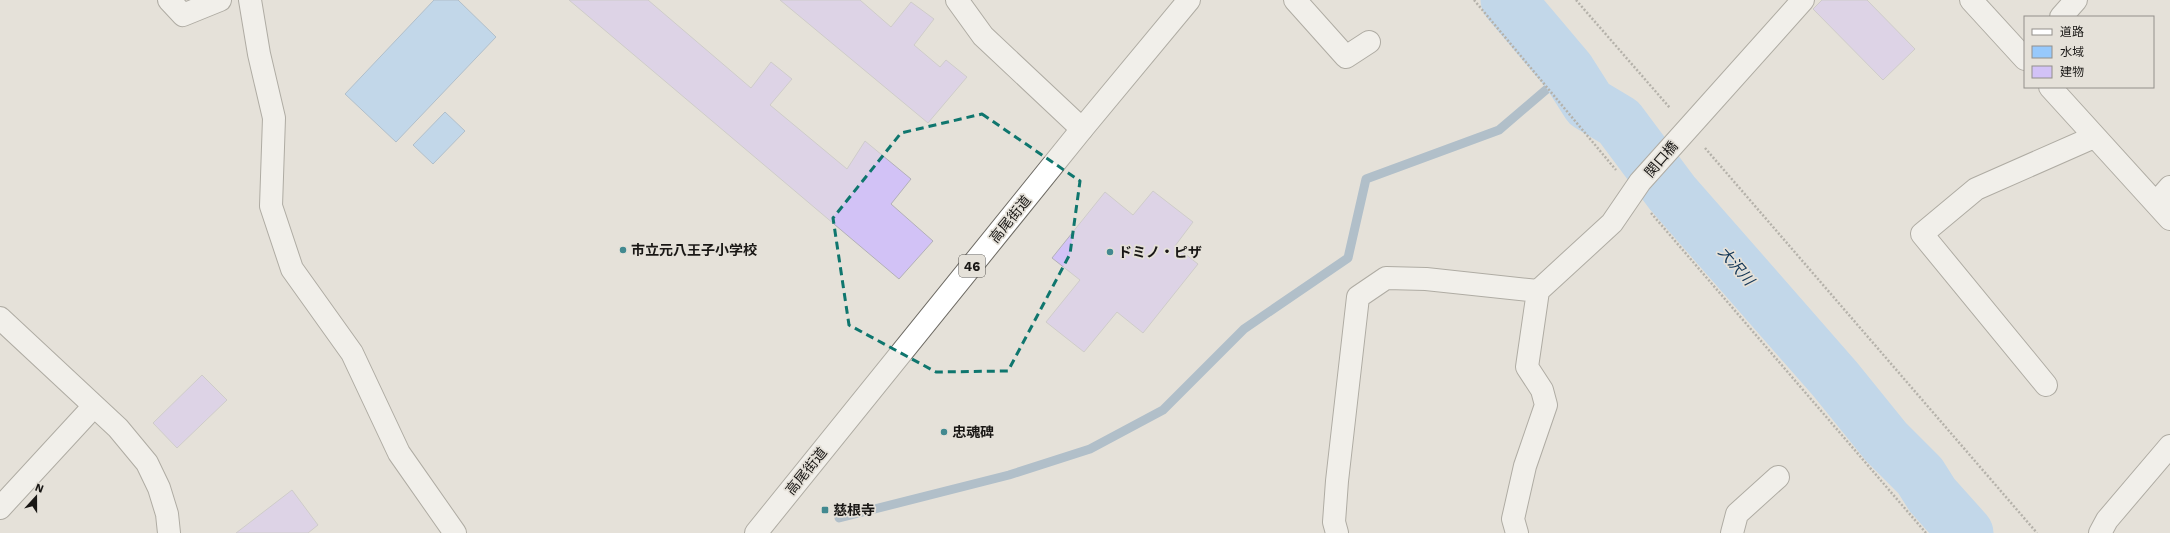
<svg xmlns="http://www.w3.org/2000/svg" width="2170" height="533" font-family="'Work Sans','Noto Sans JP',sans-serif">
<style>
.water{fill:#97c9fc;stroke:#7194b7}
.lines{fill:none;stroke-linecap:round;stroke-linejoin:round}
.stream{stroke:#7194b7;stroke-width:9}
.river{stroke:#97c9fc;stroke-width:55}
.building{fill:#d2c2f6;stroke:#b2b0b7}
.minor-casing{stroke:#6d6a63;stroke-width:24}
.major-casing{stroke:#6d6a63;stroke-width:24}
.path{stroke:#797671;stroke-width:2.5;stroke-dasharray:2 2;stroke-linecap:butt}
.minor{stroke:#fff;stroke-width:22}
.major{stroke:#fff;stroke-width:22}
.marked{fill:none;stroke:#0f766e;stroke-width:3;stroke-dasharray:8 5;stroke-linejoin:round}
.poi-dot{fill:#428990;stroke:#e5e1d9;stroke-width:1.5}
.labels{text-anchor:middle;stroke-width:3.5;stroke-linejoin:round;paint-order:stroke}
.shield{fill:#e5e1d9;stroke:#565450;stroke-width:1}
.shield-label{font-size:13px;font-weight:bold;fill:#191715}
.street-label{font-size:14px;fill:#191715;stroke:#e5e1d9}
.poi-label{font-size:14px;font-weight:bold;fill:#191715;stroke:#e5e1d9;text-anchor:start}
.water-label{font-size:15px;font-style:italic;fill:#103455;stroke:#e5e1d9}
</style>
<rect width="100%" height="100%" fill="#e5e1d9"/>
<path class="water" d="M 434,0 L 458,0 L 496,37 L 396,142 L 345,94 Z
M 445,112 L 465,131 L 433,164 L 413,145 Z"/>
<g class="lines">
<path class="stream" d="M 839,518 L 1009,475 L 1090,449 L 1163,410 L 1244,329 L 1348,258 L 1366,179 L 1499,130 L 1568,71"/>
<path class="river" d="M 1508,0 L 1568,71 L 1589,104 L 1619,122 L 1672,193 L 1835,379 L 1886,442 L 1920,476 L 1932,495 L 1966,533"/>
</g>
<path class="building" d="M 569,0 L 648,0 L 751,88 L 771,62 L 792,79 L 770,105 L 847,169 L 865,141 L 911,179 L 891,204 L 933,241 L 899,279 Z
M 780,0 L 860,0 L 891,27 L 911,2 L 934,19 L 914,45 L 940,67 L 946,60 L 967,77 L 928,123 Z
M 1822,0 L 1867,0 L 1915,49 L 1883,80 L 1813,9 Z
M 1153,191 L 1193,222 L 1175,246 L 1198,264 L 1143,333 L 1117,312 L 1084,352 L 1046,322 L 1080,280 L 1052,258 L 1105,192 L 1133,215 Z
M 202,375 L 227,400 L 177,448 L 153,423 Z
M 292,490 L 318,525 L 308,533 L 236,533 Z"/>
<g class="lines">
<defs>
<path id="minor" d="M 169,0 L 183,15 L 220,0
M 250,0 L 259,54 L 274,118 L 271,206 L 292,269 L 352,353 L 399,453 L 455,533
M 957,0 L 983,36 L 1082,129
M 1295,0 L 1346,57 L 1369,42
M 1971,0 L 2025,59
M 2061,17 L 2076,0
M 2050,87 L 2170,219
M 2156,203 L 2170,187
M 1538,291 L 1612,223 L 1640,182 L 1803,0
M 0,318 L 118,428 L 147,463 L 159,488 L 167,514 L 169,533
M 2046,385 L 1922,234 L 1976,189 L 2094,137
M 0,508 L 94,406
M 1337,533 L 1334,522 L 1337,481 L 1358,297 L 1386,278 L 1426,279 L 1538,291 L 1527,367 L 1542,390 L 1546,405 L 1525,466 L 1513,519 L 1517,533
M 1732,533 L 1737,514 L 1778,477
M 2100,533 L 2107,520 L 2170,446"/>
<path id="major" d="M 756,533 L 1082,129 L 1189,0"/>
</defs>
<use href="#minor" class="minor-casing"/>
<use href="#major" class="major-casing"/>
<path class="path" d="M 1474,0 L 1616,170
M 1576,0 L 1670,108
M 1705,148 L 2037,533
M 1651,213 L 1926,533"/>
<use href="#minor" class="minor"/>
<use href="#major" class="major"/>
</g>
<path d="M0 0H2170V533H0ZM 982,114 L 1080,181 L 1070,254 L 1008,371 L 936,372 L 849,325 L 833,218 L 901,133 Z" fill="#e5e1d9" fill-opacity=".55" fill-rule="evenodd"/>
<path class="marked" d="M 982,114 L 1080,181 L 1070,254 L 1008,371 L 936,372 L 849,325 L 833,218 L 901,133 Z"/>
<g class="poi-dot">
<circle cx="623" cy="250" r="4"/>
<circle cx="1110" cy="252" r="4"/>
<circle cx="944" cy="432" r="4"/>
<rect x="821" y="506" width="8" height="8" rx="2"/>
</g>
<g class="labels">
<rect class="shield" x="959" y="255" width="26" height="22" rx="3"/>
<g class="shield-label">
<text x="972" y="271">46</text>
</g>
<g class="street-label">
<text transform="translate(1661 159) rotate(-49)" y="5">関口橋</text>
<text transform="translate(1010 219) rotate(-51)" y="5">高尾街道</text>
<text transform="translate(806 471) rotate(-51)" y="5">高尾街道</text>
</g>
<g class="poi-label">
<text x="631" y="255">市立元八王子小学校</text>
<text x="1118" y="257">ドミノ・ピザ</text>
<text x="952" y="437">忠魂碑</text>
<text x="833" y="515">慈根寺</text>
</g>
<g class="water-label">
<text transform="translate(1736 266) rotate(49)" y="5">大沢川</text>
</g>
</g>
<rect x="2024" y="16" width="130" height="72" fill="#e5e1d9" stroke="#93908b"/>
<rect x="2032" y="29" width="20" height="6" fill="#ffffff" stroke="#93908b"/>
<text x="2060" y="36" font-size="12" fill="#191715">道路</text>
<rect x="2032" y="46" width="20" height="12" fill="#97c9fc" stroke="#93908b"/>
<text x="2060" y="56" font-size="12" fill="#191715">水域</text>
<rect x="2032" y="66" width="20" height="12" fill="#d2c2f6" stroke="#93908b"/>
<text x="2060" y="76" font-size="12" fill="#191715">建物</text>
<g transform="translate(36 497) rotate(21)" stroke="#e5e1d9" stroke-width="3" paint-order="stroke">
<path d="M0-3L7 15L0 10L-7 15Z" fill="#191715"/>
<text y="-6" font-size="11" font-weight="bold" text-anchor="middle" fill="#191715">N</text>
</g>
</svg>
